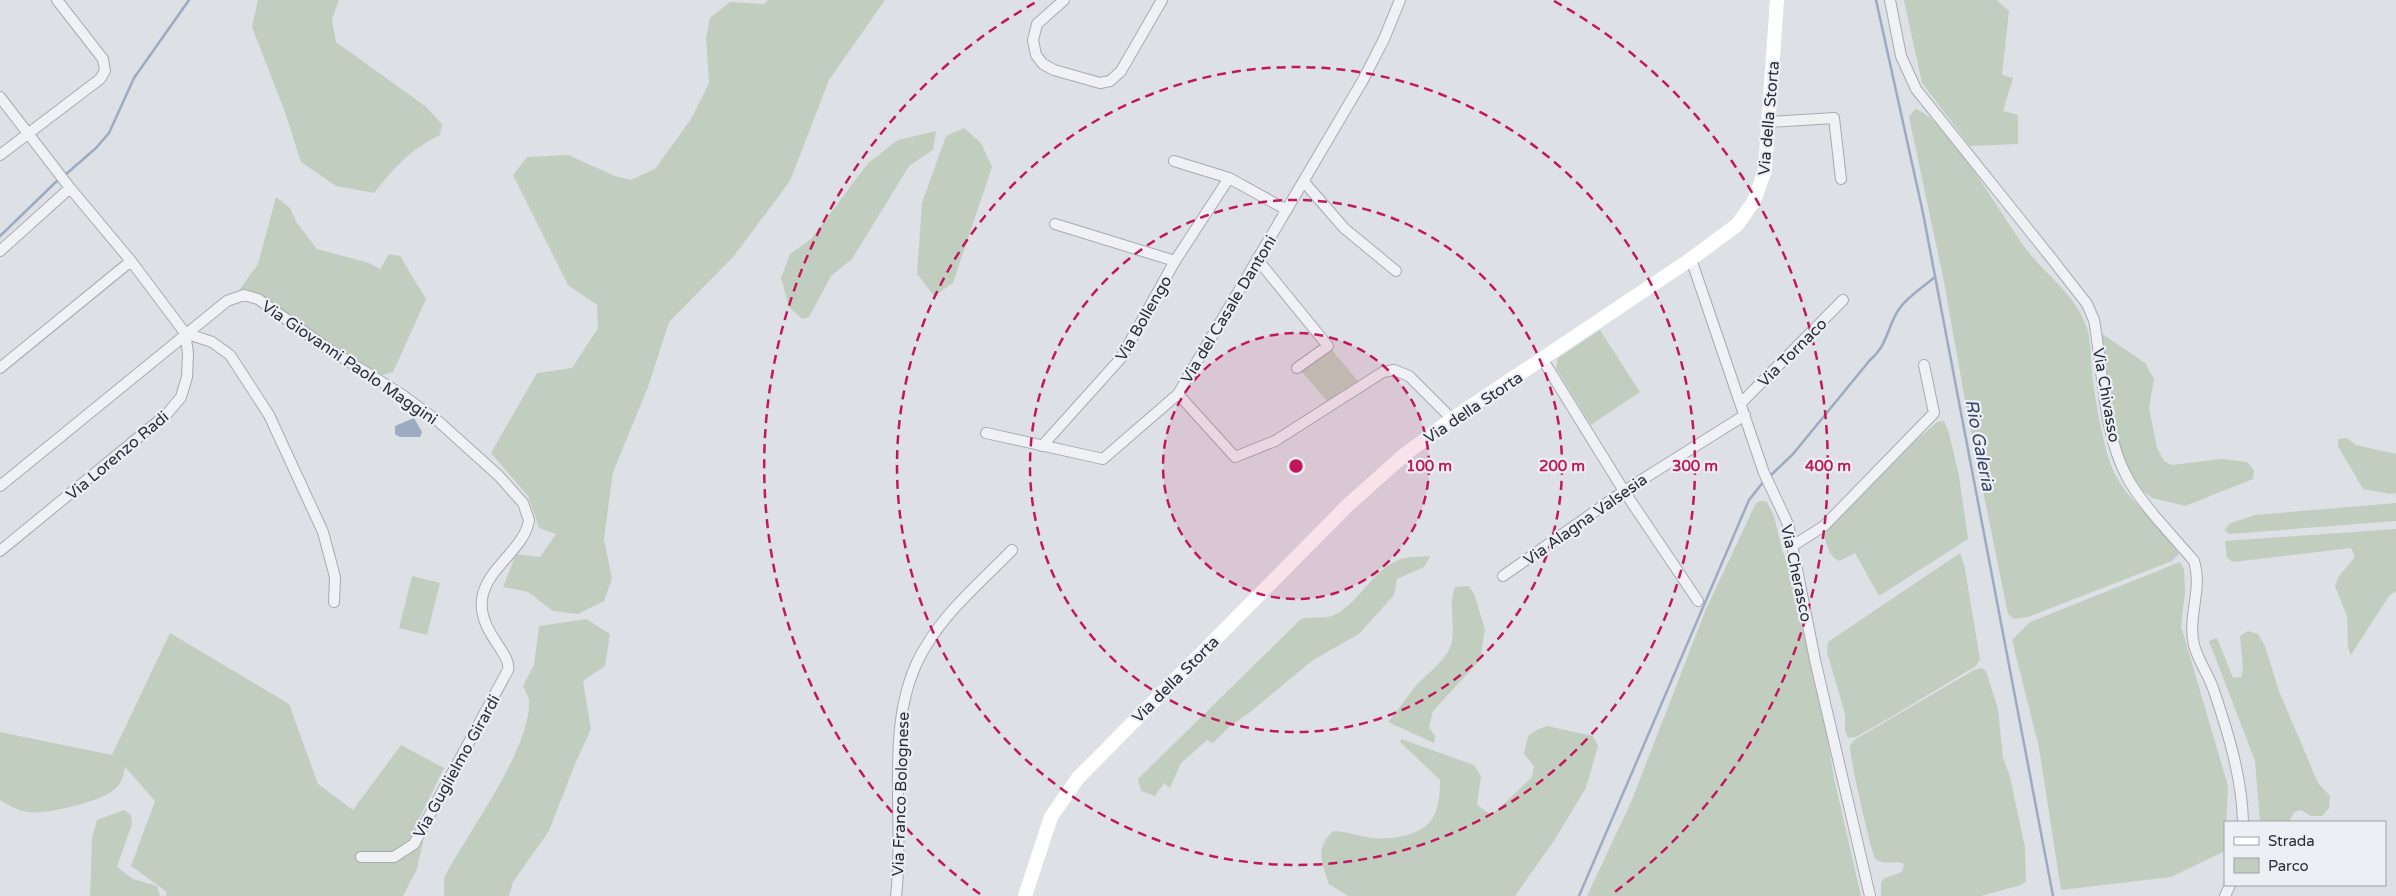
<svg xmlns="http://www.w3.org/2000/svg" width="2396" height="896" font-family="'Varela Round',sans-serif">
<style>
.green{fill:#c1cebf}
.water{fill:#9caac2}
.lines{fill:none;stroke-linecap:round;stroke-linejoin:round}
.stream{stroke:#9caac2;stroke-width:2.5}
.minor-casing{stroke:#a7aab2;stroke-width:12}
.minor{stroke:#f0f1f4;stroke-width:10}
.secondary{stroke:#fff;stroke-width:14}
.ring{fill:none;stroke:#c2185b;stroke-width:2.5;stroke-dasharray:9 6}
.labels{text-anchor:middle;stroke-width:4.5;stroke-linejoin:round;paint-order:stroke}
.street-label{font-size:16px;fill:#292d3a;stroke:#eceff3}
.water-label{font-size:18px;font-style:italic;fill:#374869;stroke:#eceff3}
.centre{fill:#c2185b;stroke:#eceff3;stroke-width:2.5}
.ring-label{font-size:15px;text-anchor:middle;font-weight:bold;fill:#c2185b;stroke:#eceff3;stroke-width:4.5;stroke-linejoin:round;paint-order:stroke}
</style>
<rect width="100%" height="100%" fill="#dde0e5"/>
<path class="green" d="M 258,0 L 339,0 L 332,19 L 336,42 L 425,106 L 442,124 L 440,135 C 408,151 396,166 374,193 L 336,186 L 301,162 L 285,112 L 252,27 Z
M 767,0 L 885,0 L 829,80 L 790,181 L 734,256 L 669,322 L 648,387 L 613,472 L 604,539 L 612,579 L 604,601 L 578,614 L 553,611 L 528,592 L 503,587 L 516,554 L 540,557 L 556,534 L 539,528 L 528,496 L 491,453 L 537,373 L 572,368 L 598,328 L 597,305 L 568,285 L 513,175 L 527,157 L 568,155 L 615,176 L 631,180 L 655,169 L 691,119 L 709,83 L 706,38 L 710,18 L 730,2 L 765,4 Z
M 1904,0 L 1997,0 L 2009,11 L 2002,75 L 2013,78 L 2003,111 L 2018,115 L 2018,144 L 1970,146 L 1922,83 Z
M 1915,109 C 1946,116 2005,222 2027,250 C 2045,274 2074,294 2085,323 C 2092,340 2090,355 2092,372 C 2094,395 2104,452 2114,472 C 2129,504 2162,523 2179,554 L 2172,561 L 2028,617 L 2014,619 L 2008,614 L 1968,417 L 1944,282 L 1909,117 Z
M 964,128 L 981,143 L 992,167 L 953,283 L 934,296 L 917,274 L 922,203 L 946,136 Z
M 936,131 L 933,150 L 909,166 L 852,259 L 831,276 L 809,317 L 802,319 L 789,307 L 781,278 L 790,254 L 811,239 L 868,163 L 898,140 Z
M 276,197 L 290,208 L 297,223 L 317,249 L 369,263 L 380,269 L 389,254 L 400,256 L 426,299 L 393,372 L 379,376 L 251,293 L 240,289 L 258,264 Z
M 1600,330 L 1640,392 L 1591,425 L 1556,368 L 1558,358 Z
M 2101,333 L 2145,363 L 2154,379 L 2149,408 L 2157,448 L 2164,461 L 2172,465 L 2222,459 L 2247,462 L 2254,470 L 2253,479 L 2185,506 L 2152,498 L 2135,485 L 2121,458 L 2112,426 Z
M 1330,348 L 1358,381 L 1327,401 L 1301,371 Z
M 1944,421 L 1949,433 L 1959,476 L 1968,539 L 1879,596 L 1855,553 L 1839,561 C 1829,557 1826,543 1824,534 L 1915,441 L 1937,422 Z
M 2347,438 L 2356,445 L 2396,454 L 2396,493 L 2390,494 L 2363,489 L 2338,446 L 2338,439 Z
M 1761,501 L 1767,502 L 1774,516 L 1782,550 L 1794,576 L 1798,614 L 1821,696 L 1834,778 L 1861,896 L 1587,896 L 1632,800 L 1706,609 L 1756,503 Z
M 2396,503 L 2396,521 L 2230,534 L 2224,530 L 2231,523 L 2255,515 Z
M 2396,529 L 2396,591 L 2389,596 L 2351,655 L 2348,647 L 2347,616 L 2335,586 L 2339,576 L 2355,557 L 2351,548 L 2233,562 L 2227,558 L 2225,541 Z
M 1960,553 L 1964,564 L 1980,659 L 1976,666 L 1891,717 L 1856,737 L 1848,738 L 1845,730 L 1845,714 L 1827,652 L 1828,642 Z
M 1430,556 L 1424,567 L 1397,579 L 1394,595 L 1359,634 L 1313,660 L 1249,713 L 1229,727 L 1213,743 L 1207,740 L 1181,763 L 1170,788 L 1164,783 L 1155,796 L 1141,791 L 1138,779 L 1301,619 C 1311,616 1324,619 1332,616 C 1358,605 1370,573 1396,561 C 1405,556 1420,557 1430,556 Z
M 2180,562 L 2184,569 L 2185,592 L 2181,626 L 2228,786 L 2225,851 L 2171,877 L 2061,890 L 2039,748 L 2012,640 L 2030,622 Z
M 412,576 L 440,583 L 427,635 L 399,628 Z
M 1469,586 L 1474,594 L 1485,629 L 1480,660 L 1433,711 L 1429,727 L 1435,736 L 1434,743 L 1388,722 C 1398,711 1405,699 1414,688 C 1426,674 1449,659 1452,641 C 1455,622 1448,605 1455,587 Z
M 586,619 L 610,634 L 605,666 L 583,681 L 591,729 L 575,764 L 549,831 L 513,882 L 509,896 L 444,896 L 444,878 C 467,833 532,748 529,700 C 528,695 525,690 523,686 L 534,665 L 539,626 Z
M 2248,631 L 2258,634 L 2265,646 L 2279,691 L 2318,783 L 2330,796 L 2329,808 L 2322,816 L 2311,816 L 2301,810 L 2294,812 L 2289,822 L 2260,822 L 2255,761 L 2209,641 L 2217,638 L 2233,678 L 2241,677 L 2243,668 L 2240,636 Z
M 170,633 L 289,704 L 318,784 L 353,810 L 401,745 L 444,768 L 414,829 L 423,842 L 417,869 L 403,896 L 166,896 L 167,892 L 131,866 L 155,801 L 125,767 C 123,776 123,781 116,788 C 104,801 46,815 28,812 C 18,811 9,805 0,800 L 0,732 L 112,755 Z
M 1981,668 L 1986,671 L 1998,709 L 2003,758 L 2010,777 L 2025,847 L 2026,881 L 2021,885 L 1981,896 L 1881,896 L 1881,882 L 1885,878 L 1902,872 L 1904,864 C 1895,859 1883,867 1875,858 C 1871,852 1849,754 1850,747 C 1851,745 1852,742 1854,740 L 1974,670 Z
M 1547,726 L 1593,736 L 1598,746 L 1586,788 L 1555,839 L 1515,896 L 1348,896 L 1329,884 C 1322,863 1314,847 1334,831 C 1350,832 1358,836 1373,838 C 1389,840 1416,836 1428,824 C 1439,813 1440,794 1440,780 L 1400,742 L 1401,739 L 1474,765 L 1481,776 L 1477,805 L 1492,815 L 1532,777 L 1534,766 L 1524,754 L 1528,736 L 1536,730 Z
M 124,810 L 131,815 L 132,824 L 117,867 L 133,879 L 157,886 L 160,896 L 90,896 L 92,838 L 97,820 Z"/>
<path class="water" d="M 414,418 L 422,432 L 420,437 L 400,437 L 395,434 L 395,426 Z"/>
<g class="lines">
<path class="stream" d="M 1876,0 L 1923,213 L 2053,896
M 65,175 L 96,148 L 109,133 L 134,78 L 189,0
M 0,236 L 60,178
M 1769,477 L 1793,454 L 1870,360 C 1888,345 1887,327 1899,309 C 1908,296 1923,287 1935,277
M 1579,896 L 1749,500 L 1764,481"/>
<defs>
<path id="minor" d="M 1064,0 L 1037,24 L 1033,40 L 1036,55 L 1043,64 L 1054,70 L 1100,83 L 1110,81 L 1121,71 L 1162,0
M 1400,0 L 1384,39 L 1363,80 L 1178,394 L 1235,457 L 1275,441 L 1383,372 L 1394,370 L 1409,376 L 1452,419
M 1890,0 L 1901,56 L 1916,89 L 2048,254 L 2087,304 L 2094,320 C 2103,369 2103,433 2127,477 C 2142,505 2173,536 2194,561 C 2203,589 2187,617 2194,645 C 2198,661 2209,675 2214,691 C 2228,732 2242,778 2243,822
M 0,97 L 70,188
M 1769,122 L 1834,118 L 1841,179
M 0,155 L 100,79 L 105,71 L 103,59 L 57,0
M 1174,161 L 1229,178 L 1287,210
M 1304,182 L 1344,228 L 1396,271
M 1055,224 L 1175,261
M 0,251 L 70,188 L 131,261 L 185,333 L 188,353 L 187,377 L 181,397 L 167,414 L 0,551
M 1257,259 L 1328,346 L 1297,368
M 1691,259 L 1764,473 L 1788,524 L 1815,660 L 1870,896
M 185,333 L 212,342 L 230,355 L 269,415 L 323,532 L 335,577 L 334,602
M 1543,360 L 1624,491 L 1698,601
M 0,368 L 131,261
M 1741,403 L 1843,300
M 986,433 L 1103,459 L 1178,394
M 1042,446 L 1121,358 L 1175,261 L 1229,178
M 0,486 L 227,301 L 244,295 L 258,299 L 327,348 L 401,394 L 438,421 L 499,476 L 523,503 L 529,520 C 525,549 486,568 482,599 C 478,632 512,653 508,670 L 414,844 L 394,857 L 361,857
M 1794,545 L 1824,526 L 1934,413 L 1924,365
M 1503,576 L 1624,491 L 1745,415
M 896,896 C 906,815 881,717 926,646 C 948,609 983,580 1012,550
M 2225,896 L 2230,885"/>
</defs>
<use href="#minor" class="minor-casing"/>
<use href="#minor" class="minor"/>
<path class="secondary" d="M 1025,896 L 1051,817 L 1078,778 L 1347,506 L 1404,455 L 1452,419 L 1691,259 L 1737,225 L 1754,201 L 1765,170 L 1777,0"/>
</g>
<circle cx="1296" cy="466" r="133" fill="#c2185b" fill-opacity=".12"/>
<g class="ring">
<circle cx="1296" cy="466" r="133"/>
<circle cx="1296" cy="466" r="266"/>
<circle cx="1296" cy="466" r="399"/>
<path d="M980 894A532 532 0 0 1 1038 1M1554 1A532 532 0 0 1 1612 894"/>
</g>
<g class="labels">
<g class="street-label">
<text transform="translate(1768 118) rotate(-85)" y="6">Via della Storta</text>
<text transform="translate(1228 309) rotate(-59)" y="6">Via del Casale Dantoni</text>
<text transform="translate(1143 318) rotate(-60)" y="6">Via Bollengo</text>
<text transform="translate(1792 352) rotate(-45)" y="6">Via Tornaco</text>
<text transform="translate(350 362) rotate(34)" y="6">Via Giovanni Paolo Maggini</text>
<text transform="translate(2107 395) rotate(80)" y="6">Via Chivasso</text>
<text transform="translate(1473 407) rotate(-34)" y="6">Via della Storta</text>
<text transform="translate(117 455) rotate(-40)" y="6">Via Lorenzo Radi</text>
<text transform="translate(1585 519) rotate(-35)" y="6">Via Alagna Valsesia</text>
<text transform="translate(1797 573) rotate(78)" y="6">Via Cherasco</text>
<text transform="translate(1175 679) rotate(-45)" y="6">Via della Storta</text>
<text transform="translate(456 766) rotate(-61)" y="6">Via Guglielmo Girardi</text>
<text transform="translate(900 794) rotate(-88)" y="6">Via Franco Bolognese</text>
</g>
<g class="water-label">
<text transform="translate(1980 445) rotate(79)" y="6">Rio Galeria</text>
</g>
</g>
<circle cx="1296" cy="466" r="8" class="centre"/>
<g class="ring-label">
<text x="1429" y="471">100 m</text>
<text x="1562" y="471">200 m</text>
<text x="1695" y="471">300 m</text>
<text x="1828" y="471">400 m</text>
</g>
<rect x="2224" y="821" width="162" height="65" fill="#eceff3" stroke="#9ea1a9"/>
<rect x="2234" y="837" width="25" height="8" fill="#ffffff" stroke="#9ea1a9"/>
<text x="2268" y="846" font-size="15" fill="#292d3a">Strada</text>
<rect x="2234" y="858" width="25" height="15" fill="#c1cebf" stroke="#9ea1a9"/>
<text x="2268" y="871" font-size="15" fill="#292d3a">Parco</text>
</svg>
